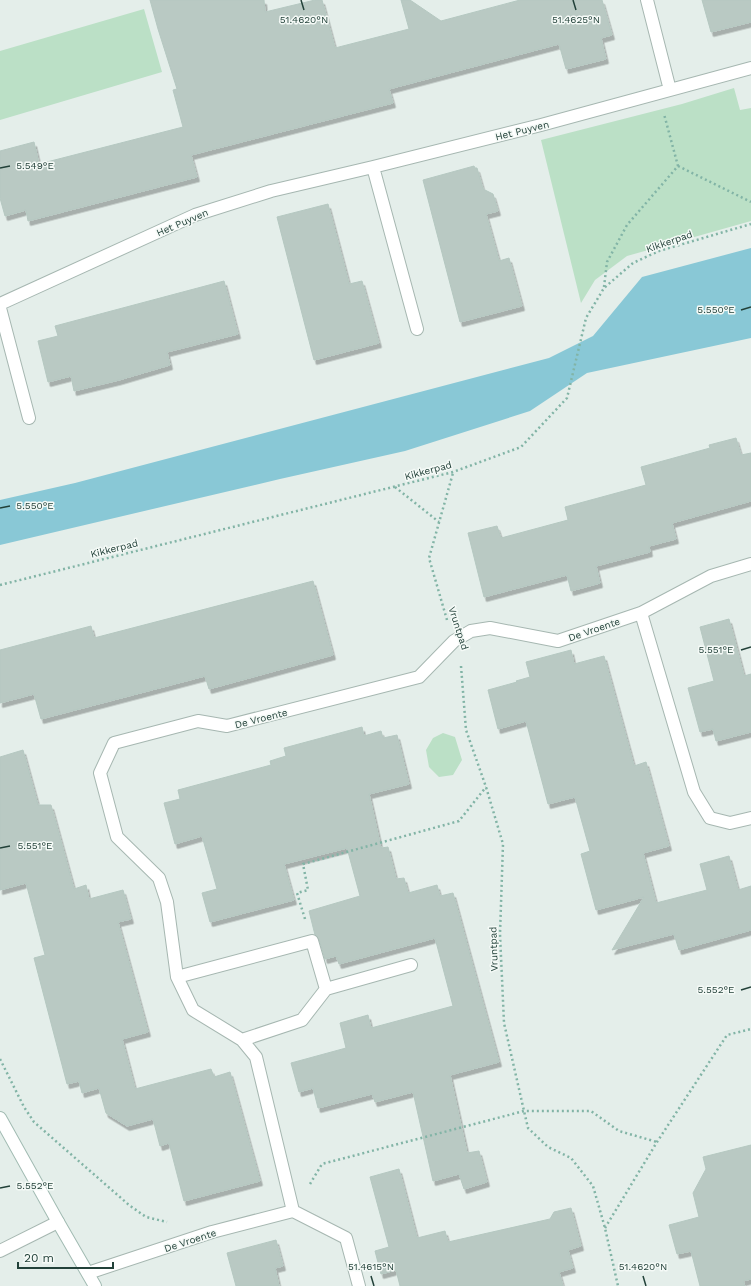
<svg xmlns="http://www.w3.org/2000/svg" width="751" height="1286" font-family="'Work Sans',sans-serif">
<style>
.green{fill:#bbe0c6}
.water{fill:#89c8d6}
.building{fill:#b9c9c3;stroke:#b5c8c1;filter:url(#shadow)}
.lines{fill:none;stroke-linecap:round;stroke-linejoin:round}
.street-casing{stroke:#a6b7b1;stroke-width:14}
.secondary-casing{stroke:#a1bbb2;stroke-width:14}
.path{stroke:#82b4a6;stroke-width:2.5;stroke-dasharray:2 3;stroke-linecap:butt}
.street{stroke:#fff;stroke-width:12}
.secondary{stroke:#fff;stroke-width:12}
.ticks{fill:none;stroke:#224139;stroke-width:1.5}
.labels{text-anchor:middle;stroke-width:3;stroke-linejoin:round;paint-order:stroke}
.street-label{font-size:10px;fill:#224139;stroke:#f5faf7}
.ticks-label{font-size:10px;text-anchor:middle;fill:#224139;stroke:#f5faf7;stroke-width:3;stroke-linejoin:round;paint-order:stroke}
</style>
<defs>
<filter id="shadow"><feDropShadow dx="2.5" dy="4.5" stdDeviation="0" flood-color="#0004"/></filter>
</defs>
<rect width="100%" height="100%" fill="#e4eeea"/>
<path class="green" d="M 144,9 L 162,72 L 0,120 L 0,51 Z
M 734,88 L 740,110 L 751,108 L 751,221 L 627,256 L 595,280 L 581,303 L 541,140 L 682,104 Z
M 443,733 L 455,737 L 462,760 L 453,775 L 439,777 L 429,767 L 426,750 L 433,738 Z"/>
<path class="water" d="M 751,248 L 751,338 L 587,373 L 530,411 L 405,451 L 280,479 L 0,545 L 0,500 L 75,483 L 549,358 L 593,336 L 642,277 Z"/>
<path class="building" d="M 150,0 L 264,0 L 265,12 L 315,0 L 322,0 L 335,48 L 409,29 L 401,0 L 410,0 L 441,21 L 520,0 L 602,0 L 612,35 L 601,38 L 606,59 L 566,69 L 559,44 L 389,89 L 393,103 L 191,155 L 197,177 L 28,221 L 26,210 L 5,216 L 0,198 L 0,151 L 34,142 L 39,164 L 183,127 L 173,90 L 177,89 L 158,29 Z
M 702,0 L 751,0 L 751,22 L 711,32 Z
M 474,166 L 475,168 L 477,168 L 483,189 L 493,194 L 498,211 L 486,214 L 499,261 L 509,258 L 522,306 L 460,322 L 423,180 Z
M 328,204 L 349,284 L 362,281 L 379,343 L 314,360 L 277,217 Z
M 224,281 L 238,334 L 167,352 L 170,365 L 119,380 L 74,391 L 71,376 L 48,382 L 38,341 L 58,336 L 55,326 Z
M 736,438 L 741,455 L 751,453 L 751,501 L 672,523 L 676,539 L 649,546 L 650,552 L 596,566 L 600,583 L 571,591 L 567,575 L 484,597 L 468,533 L 497,526 L 501,538 L 568,520 L 565,507 L 646,485 L 641,467 L 710,448 L 709,445 Z
M 313,581 L 333,655 L 209,689 L 205,676 L 41,719 L 34,694 L 0,703 L 0,650 L 91,626 L 94,638 Z
M 729,619 L 744,676 L 751,674 L 751,732 L 716,741 L 713,729 L 700,732 L 688,688 L 714,681 L 700,627 Z
M 571,650 L 574,664 L 604,656 L 634,766 L 646,762 L 669,846 L 643,853 L 656,903 L 707,890 L 700,864 L 729,856 L 738,890 L 751,886 L 751,930 L 679,950 L 674,934 L 612,950 L 644,897 L 596,910 L 581,854 L 590,851 L 575,797 L 548,804 L 526,721 L 498,729 L 488,690 L 517,682 L 516,681 L 530,677 L 526,662 Z
M 362,727 L 364,736 L 381,731 L 383,738 L 397,735 L 409,784 L 369,794 L 381,848 L 388,847 L 396,879 L 404,878 L 408,893 L 437,885 L 440,896 L 453,893 L 499,1062 L 450,1075 L 467,1153 L 479,1151 L 487,1182 L 464,1189 L 459,1174 L 433,1181 L 413,1092 L 375,1102 L 372,1094 L 318,1108 L 313,1088 L 299,1092 L 291,1063 L 346,1048 L 340,1023 L 368,1015 L 371,1028 L 453,1006 L 435,938 L 339,964 L 336,956 L 325,959 L 319,939 L 315,935 L 309,911 L 360,896 L 347,848 L 284,864 L 294,900 L 210,922 L 202,893 L 217,889 L 202,836 L 175,844 L 164,803 L 180,799 L 178,790 L 271,765 L 270,761 L 286,756 L 284,748 Z
M 23,750 L 38,805 L 51,805 L 74,889 L 86,885 L 89,899 L 123,890 L 131,919 L 118,922 L 148,1032 L 122,1039 L 135,1089 L 211,1069 L 214,1077 L 230,1072 L 260,1181 L 184,1201 L 169,1143 L 160,1146 L 153,1119 L 127,1126 L 106,1113 L 99,1088 L 82,1093 L 79,1081 L 67,1084 L 34,958 L 45,955 L 26,883 L 0,890 L 0,757 Z
M 751,1145 L 751,1279 L 743,1281 L 745,1286 L 700,1286 L 691,1251 L 677,1254 L 669,1225 L 699,1217 L 693,1193 L 706,1169 L 703,1157 Z
M 399,1169 L 417,1238 L 445,1231 L 448,1242 L 550,1219 L 554,1212 L 571,1208 L 581,1246 L 568,1250 L 573,1268 L 559,1272 L 563,1286 L 400,1286 L 396,1270 L 381,1274 L 375,1251 L 389,1247 L 370,1177 Z
M 276,1240 L 283,1266 L 275,1268 L 279,1286 L 236,1286 L 227,1253 Z"/>
<g class="lines">
<defs>
<path id="street" d="M 647,0 L 670,90
M 373,167 L 417,329
M 0,304 L 195,215 L 271,191 L 373,167 L 541,125 L 751,68
M 0,308 L 29,418
M 641,613 L 694,792 L 710,818 L 730,823 L 751,818
M 177,977 L 312,941 L 326,989
M 242,1040 L 302,1020 L 326,989 L 411,965
M 293,1211 L 346,1238 L 359,1286
M 0,1251 L 58,1222
M 88,1273 L 212,1232 L 293,1211 L 256,1057 L 242,1040 L 193,1010 L 177,977 L 167,902 L 159,878 L 117,837 L 100,773 L 114,743 L 198,721 L 227,726 L 419,677 L 454,641 L 471,631 L 490,628 L 558,641 L 641,613 L 711,576 L 751,564"/>
<path id="secondary" d="M 0,1118 L 58,1222 L 95,1286"/>
</defs>
<use href="#street" class="street-casing"/>
<use href="#secondary" class="secondary-casing"/>
<path class="path" d="M 678,166 L 751,202
M 604,287 L 607,262 L 627,225 L 678,166 L 664,114
M 395,487 L 439,522
M 0,585 L 453,472 L 521,447 L 567,398 L 586,318 L 604,288 L 633,263 L 659,251 L 751,224
M 447,620 L 429,558 L 453,473
M 461,666 L 466,730 L 486,787 L 503,844 L 500,934 L 504,1023 L 524,1111 L 528,1128 L 548,1147 L 571,1158 L 593,1186 L 605,1228 L 618,1286
M 305,919 L 297,893 L 308,890 L 303,864 L 459,821 L 486,787
M 0,1059 L 24,1107 L 34,1122 L 129,1205 L 146,1217 L 167,1222
M 310,1184 L 322,1164 L 524,1111 L 591,1111 L 619,1131 L 657,1142
M 605,1228 L 657,1142 L 727,1035 L 751,1029"/>
<use href="#street" class="street"/>
<use href="#secondary" class="secondary"/>
</g>
<path class="ticks" d="M 301,0 L 304,10M 573,0 L 576,10M 0,168 L 10,166M 741,310 L 751,307M 0,508 L 10,506M 741,650 L 751,647M 0,848 L 10,846M 741,990 L 751,987M 0,1188 L 10,1186M 371,1276 L 374,1286M 643,1276 L 646,1286"/>
<g class="labels">
<g class="street-label">
<text transform="translate(522 130) rotate(-14)" y="4">Het Puyven</text>
<text transform="translate(182 222) rotate(-23)" y="4">Het Puyven</text>
<text transform="translate(669 241) rotate(-19)" y="4">Kikkerpad</text>
<text transform="translate(428 470) rotate(-15)" y="4">Kikkerpad</text>
<text transform="translate(114 548) rotate(-14)" y="4">Kikkerpad</text>
<text transform="translate(459 628) rotate(72)" y="4">Vruntpad</text>
<text transform="translate(594 629) rotate(-19)" y="4">De Vroente</text>
<text transform="translate(261 718) rotate(-14)" y="4">De Vroente</text>
<text transform="translate(493 949) rotate(-92)" y="4">Vruntpad</text>
<text transform="translate(190 1240) rotate(-18)" y="4">De Vroente</text>
</g>
</g>
<g class="ticks-label">
<text x="304" y="23">51.4620°N</text>
<text x="576" y="23">51.4625°N</text>
<text x="35" y="169">5.549°E</text>
<text x="716" y="313">5.550°E</text>
<text x="35" y="509">5.550°E</text>
<text x="716" y="653">5.551°E</text>
<text x="35" y="849">5.551°E</text>
<text x="716" y="993">5.552°E</text>
<text x="35" y="1189">5.552°E</text>
<text x="371" y="1270">51.4615°N</text>
<text x="643" y="1270">51.4620°N</text>
</g>
<path d="M18 1262v6h95v-6" fill="none" stroke="#224139" stroke-width="2"/>
<text x="24" y="1262" font-size="12" fill="#224139" stroke="#f5faf7" stroke-width="3" paint-order="stroke">20 m</text>
</svg>
